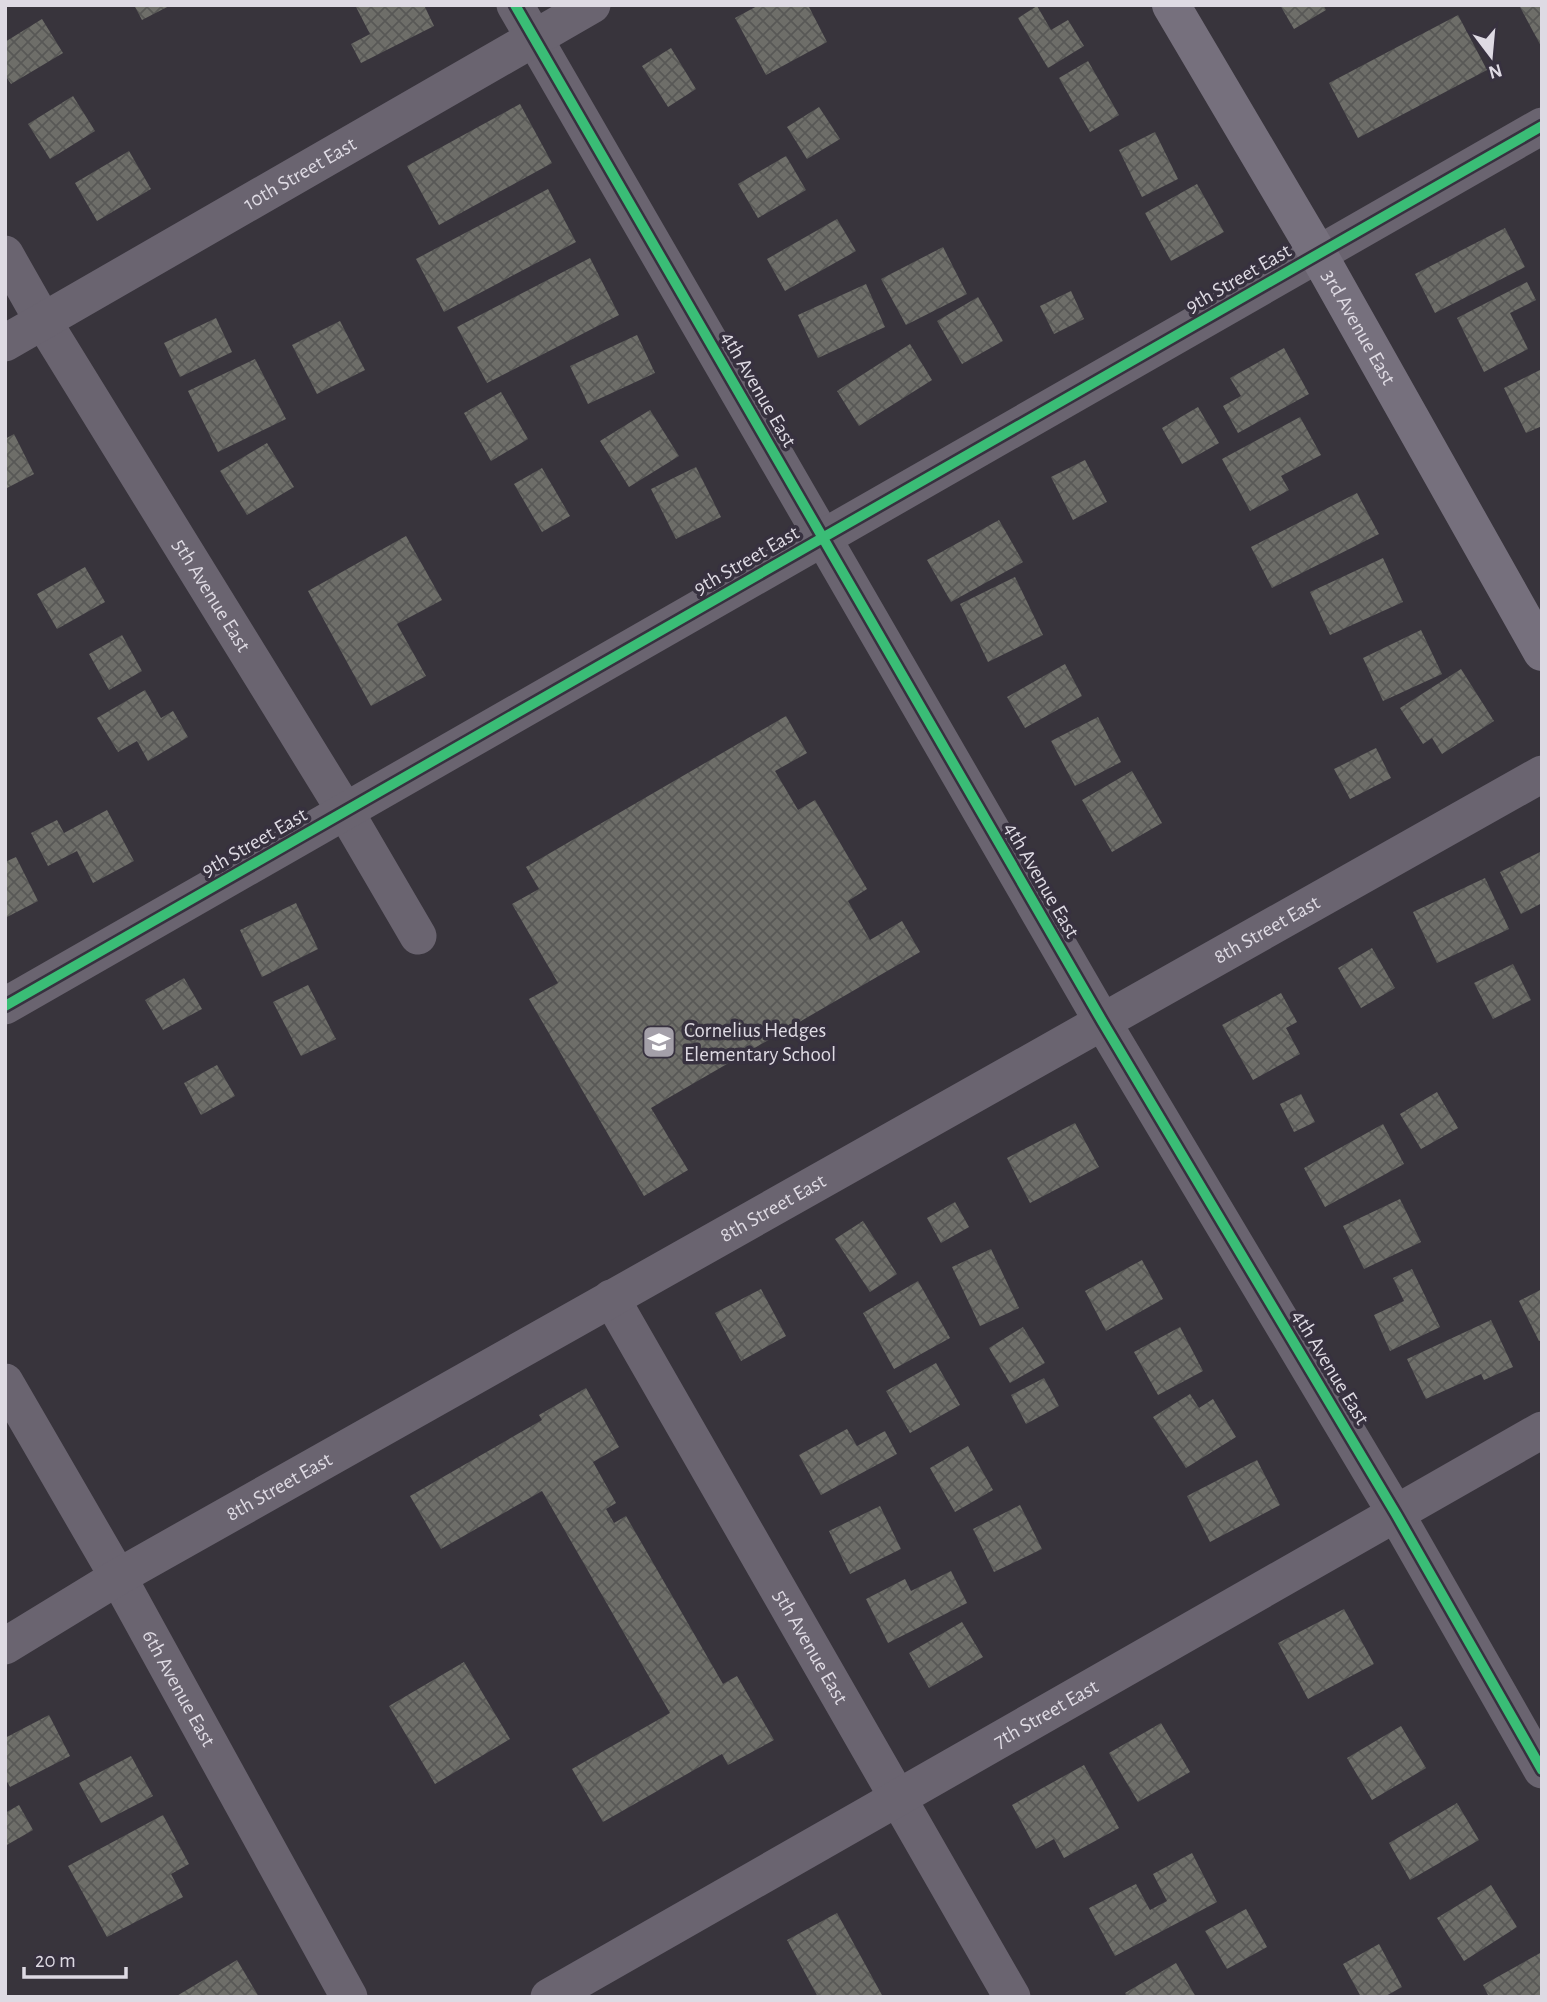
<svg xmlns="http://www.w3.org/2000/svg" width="1547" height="2002" font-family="'Alegreya Sans',sans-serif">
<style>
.building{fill:url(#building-cross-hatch)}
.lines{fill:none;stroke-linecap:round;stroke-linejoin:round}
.street{stroke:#6a6470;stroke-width:37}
.secondary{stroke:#76707d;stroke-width:38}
.cycleway-casing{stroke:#37313f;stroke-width:15}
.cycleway{stroke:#3abd76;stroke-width:10}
.labels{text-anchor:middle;stroke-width:7;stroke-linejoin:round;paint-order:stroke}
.street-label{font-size:21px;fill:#dedae3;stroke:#37313f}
.poi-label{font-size:21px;fill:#dedae3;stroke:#37313f;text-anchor:start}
</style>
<defs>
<pattern id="building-cross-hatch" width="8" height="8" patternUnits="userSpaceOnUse" patternTransform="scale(1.75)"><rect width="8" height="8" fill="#6e6e69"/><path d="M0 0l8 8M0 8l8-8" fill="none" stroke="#585856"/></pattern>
</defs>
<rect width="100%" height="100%" fill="#38343c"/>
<path class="building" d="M 134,5 L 171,5 L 142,20 Z
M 355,5 L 424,5 L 434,26 L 361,63 L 351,44 L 370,34 Z
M 759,5 L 808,5 L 827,42 L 766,75 L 735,18 Z
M 1280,5 L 1323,5 L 1326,10 L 1294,29 Z
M 1523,5 L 1542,5 L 1542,48 L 1520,7 Z
M 1037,6 L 1051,30 L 1068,20 L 1084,46 L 1048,68 L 1018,18 Z
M 1458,15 L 1487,70 L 1358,138 L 1329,83 Z
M 42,19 L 63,53 L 11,84 L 5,75 L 5,42 Z
M 671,48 L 696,89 L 668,107 L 642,66 Z
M 1088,61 L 1119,115 L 1090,132 L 1059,78 Z
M 73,96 L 95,131 L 50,159 L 28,124 Z
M 520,104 L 552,163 L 439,225 L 407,166 Z
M 819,107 L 840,139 L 807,159 L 787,127 Z
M 1155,132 L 1178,179 L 1142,197 L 1119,150 Z
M 129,151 L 151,189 L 97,221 L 75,183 Z
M 786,156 L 806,190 L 758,218 L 738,184 Z
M 1197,184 L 1224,232 L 1171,261 L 1145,213 Z
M 548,189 L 576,242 L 444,312 L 416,259 Z
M 837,219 L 856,251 L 785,291 L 767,259 Z
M 1505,228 L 1525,267 L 1435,313 L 1415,274 Z
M 943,247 L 967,294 L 906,325 L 881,279 Z
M 590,258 L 619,315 L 487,383 L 457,327 Z
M 1527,282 L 1536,300 L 1510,313 L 1528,349 L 1484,372 L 1457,318 Z
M 866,284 L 885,327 L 818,358 L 798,315 Z
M 1071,291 L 1084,319 L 1054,334 L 1040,306 Z
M 978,297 L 1003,341 L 962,364 L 937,321 Z
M 216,318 L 232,352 L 180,377 L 164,343 Z
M 340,321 L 365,370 L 317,394 L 292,345 Z
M 637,335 L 655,373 L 588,404 L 570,366 Z
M 910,344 L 932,380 L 859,426 L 837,391 Z
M 1284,348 L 1309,394 L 1238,433 L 1223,406 L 1241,396 L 1230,378 Z
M 255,359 L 286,419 L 218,452 L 188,391 Z
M 1542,369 L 1542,426 L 1526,433 L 1504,388 Z
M 501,392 L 528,439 L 491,461 L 464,413 Z
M 1198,407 L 1219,443 L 1182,464 L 1162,428 Z
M 650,410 L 679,456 L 629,487 L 600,441 Z
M 1300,417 L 1321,455 L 1281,476 L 1289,490 L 1250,511 L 1222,459 Z
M 14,434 L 34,474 L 5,489 L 5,439 Z
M 267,443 L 294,487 L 247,515 L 220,471 Z
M 1085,460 L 1107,502 L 1073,520 L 1051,477 Z
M 696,467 L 721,517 L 676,539 L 651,489 Z
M 542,468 L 570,516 L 542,532 L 514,484 Z
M 1357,493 L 1379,534 L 1272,588 L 1251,547 Z
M 999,520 L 1023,562 L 951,602 L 927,560 Z
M 406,536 L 442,600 L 397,624 L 426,676 L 371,706 L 308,591 Z
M 1383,558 L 1403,602 L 1330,635 L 1310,592 Z
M 85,567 L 105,602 L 57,629 L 37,594 Z
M 1015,577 L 1043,635 L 988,662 L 960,604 Z
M 1421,630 L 1442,674 L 1383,701 L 1363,658 Z
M 122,635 L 142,671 L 109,690 L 89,654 Z
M 1065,664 L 1082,696 L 1025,728 L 1007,697 Z
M 1461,669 L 1494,721 L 1442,754 L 1432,738 L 1423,744 L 1400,708 Z
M 145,690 L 161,718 L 173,711 L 188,737 L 148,761 L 137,741 L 118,752 L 97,718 Z
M 786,716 L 807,753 L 775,771 L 798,810 L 815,800 L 867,889 L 848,901 L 870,940 L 902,921 L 920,952 L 651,1108 L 688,1170 L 644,1196 L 529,999 L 558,983 L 512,904 L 539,889 L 526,867 Z
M 1098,717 L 1121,762 L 1075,786 L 1051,741 Z
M 1376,748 L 1391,778 L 1350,799 L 1334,769 Z
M 1132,771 L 1162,823 L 1112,852 L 1082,800 Z
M 107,810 L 134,861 L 93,883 L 77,851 L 48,866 L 31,833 L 57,820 L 64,833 Z
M 1542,851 L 1542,903 L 1521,914 L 1500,872 Z
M 16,857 L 38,901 L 5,918 L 5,862 Z
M 1485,878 L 1509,929 L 1437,963 L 1413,912 Z
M 296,903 L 318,949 L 262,977 L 240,930 Z
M 1372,948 L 1395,988 L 1361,1008 L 1338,968 Z
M 1513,964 L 1531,1000 L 1493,1019 L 1474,983 Z
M 184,978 L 202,1009 L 163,1030 L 145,1000 Z
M 308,985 L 336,1039 L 301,1056 L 273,1002 Z
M 1281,993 L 1297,1022 L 1286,1028 L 1300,1054 L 1253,1080 L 1222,1025 Z
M 217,1065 L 235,1096 L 201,1115 L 184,1083 Z
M 1437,1092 L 1458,1128 L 1421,1149 L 1400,1114 Z
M 1301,1094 L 1315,1122 L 1294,1132 L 1280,1104 Z
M 1075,1123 L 1099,1167 L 1030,1203 L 1007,1158 Z
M 1383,1124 L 1404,1164 L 1325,1207 L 1304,1168 Z
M 1400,1199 L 1421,1242 L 1364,1269 L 1343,1226 Z
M 955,1202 L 969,1227 L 941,1243 L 927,1218 Z
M 863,1221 L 897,1274 L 870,1292 L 835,1239 Z
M 991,1249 L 1019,1308 L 980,1326 L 952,1267 Z
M 1142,1260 L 1163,1299 L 1106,1331 L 1085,1291 Z
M 1412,1269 L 1440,1327 L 1390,1351 L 1374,1315 L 1404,1301 L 1393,1278 Z
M 918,1281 L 950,1338 L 894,1369 L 863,1313 Z
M 761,1289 L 786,1336 L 741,1361 L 715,1313 Z
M 1542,1289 L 1542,1340 L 1539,1341 L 1519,1301 Z
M 1491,1320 L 1513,1367 L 1484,1380 L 1481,1374 L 1426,1399 L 1407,1359 Z
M 1023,1327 L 1045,1363 L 1010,1383 L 989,1348 Z
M 1180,1327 L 1203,1371 L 1158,1395 L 1134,1352 Z
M 936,1363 L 960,1405 L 910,1433 L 886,1391 Z
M 1044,1378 L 1059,1406 L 1026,1424 L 1011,1395 Z
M 586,1388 L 619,1447 L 593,1462 L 616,1503 L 606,1509 L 614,1523 L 626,1516 L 723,1684 L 737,1676 L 774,1740 L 728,1765 L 722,1754 L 603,1822 L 572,1769 L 670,1713 L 542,1491 L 441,1549 L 410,1496 L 542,1420 L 539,1415 Z
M 1190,1394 L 1199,1408 L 1213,1399 L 1236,1437 L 1186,1468 L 1153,1417 Z
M 847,1429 L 857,1446 L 885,1431 L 897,1454 L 821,1495 L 799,1455 Z
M 968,1446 L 993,1490 L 955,1512 L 930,1468 Z
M 1257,1460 L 1280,1505 L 1210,1542 L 1187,1496 Z
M 1020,1505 L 1042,1549 L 994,1572 L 973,1529 Z
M 880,1506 L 901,1549 L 850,1574 L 829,1531 Z
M 951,1571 L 967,1603 L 888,1643 L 866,1599 L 905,1579 L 911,1591 Z
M 1344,1609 L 1374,1664 L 1308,1699 L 1278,1643 Z
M 962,1622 L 983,1657 L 929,1688 L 909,1653 Z
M 464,1662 L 510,1739 L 435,1784 L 389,1706 Z
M 49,1715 L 70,1756 L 10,1787 L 5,1778 L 5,1738 Z
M 1161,1723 L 1190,1772 L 1138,1802 L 1109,1753 Z
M 1401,1726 L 1426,1768 L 1372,1800 L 1347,1758 Z
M 131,1756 L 153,1796 L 101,1823 L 79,1783 Z
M 1084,1765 L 1119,1828 L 1064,1858 L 1054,1839 L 1036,1849 L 1012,1805 Z
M 1457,1803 L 1479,1840 L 1410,1880 L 1389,1843 Z
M 19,1805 L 33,1830 L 5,1846 L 5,1813 Z
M 163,1815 L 189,1864 L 171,1874 L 183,1897 L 107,1937 L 68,1866 Z
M 1192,1853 L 1217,1902 L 1115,1956 L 1089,1908 L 1136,1884 L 1150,1910 L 1167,1901 L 1153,1874 Z
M 1491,1885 L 1517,1927 L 1464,1961 L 1437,1918 Z
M 1246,1909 L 1267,1947 L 1227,1969 L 1205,1931 Z
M 837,1913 L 883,1997 L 818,1997 L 787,1940 Z
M 1379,1944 L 1402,1987 L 1384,1997 L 1361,1997 L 1343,1964 Z
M 1542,1952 L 1542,1997 L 1489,1997 L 1483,1985 Z
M 237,1960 L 259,1997 L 175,1997 Z
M 1176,1963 L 1196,1997 L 1127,1997 L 1125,1993 Z"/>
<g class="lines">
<g class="street">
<path d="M 515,5 L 1102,1021 L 1396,1514 L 1542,1770"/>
<path id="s1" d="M 5,254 L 43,321 L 345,811 L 418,936"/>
<path id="s2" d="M 5,343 L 592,5"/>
<path d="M 5,1006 L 1542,126"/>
<path id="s3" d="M 611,1298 L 1012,1997"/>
<path id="s4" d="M 5,1382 L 118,1577 L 349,1997"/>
<path id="s5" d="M 5,1646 L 118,1577 L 1542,774"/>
<path id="s6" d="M 549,1997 L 1542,1430"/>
</g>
<path class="secondary" id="s7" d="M 1171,5 L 1318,254 L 1542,652"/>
<defs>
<path id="cycleway" d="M 515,5 L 1102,1021 L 1396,1514 L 1542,1770
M 5,1006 L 1542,126"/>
</defs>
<use href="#cycleway" class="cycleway-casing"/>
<use href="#cycleway" class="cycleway"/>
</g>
<defs>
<symbol id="school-square" viewBox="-11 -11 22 22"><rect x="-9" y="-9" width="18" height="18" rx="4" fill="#a4a0a9" stroke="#37313f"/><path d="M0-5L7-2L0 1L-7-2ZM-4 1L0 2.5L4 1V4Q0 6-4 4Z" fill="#fff"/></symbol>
</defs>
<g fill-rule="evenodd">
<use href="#school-square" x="640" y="1023" width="38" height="38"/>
</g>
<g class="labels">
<g class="street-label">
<text dy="7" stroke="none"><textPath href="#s2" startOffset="340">10th Street East</textPath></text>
<text transform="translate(1238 278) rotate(-30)" y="7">9th Street East</text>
<text dy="7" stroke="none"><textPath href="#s7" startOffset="373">3rd Avenue East</textPath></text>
<text transform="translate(759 389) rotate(60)" y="7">4th Avenue East</text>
<text transform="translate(746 560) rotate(-30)" y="7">9th Street East</text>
<text dy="7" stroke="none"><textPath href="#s1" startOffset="399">5th Avenue East</textPath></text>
<text transform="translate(254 842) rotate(-30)" y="7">9th Street East</text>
<text transform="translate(1042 880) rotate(60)" y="7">4th Avenue East</text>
<text dy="7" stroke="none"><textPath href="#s5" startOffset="1451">8th Street East</textPath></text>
<text dy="7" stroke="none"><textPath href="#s5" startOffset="884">8th Street East</textPath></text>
<text transform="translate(1331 1367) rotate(59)" y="7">4th Avenue East</text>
<text dy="7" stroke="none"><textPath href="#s5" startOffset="317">8th Street East</textPath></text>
<text dy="7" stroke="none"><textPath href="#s3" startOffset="402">5th Avenue East</textPath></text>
<text dy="7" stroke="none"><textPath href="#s4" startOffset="352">6th Avenue East</textPath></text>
<text dy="7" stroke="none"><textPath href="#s6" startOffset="572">7th Street East</textPath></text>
</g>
<g class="poi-label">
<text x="684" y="1037">Cornelius Hedges<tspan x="684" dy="24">Elementary School</tspan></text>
</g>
</g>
<rect width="1547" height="2002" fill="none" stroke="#dedae3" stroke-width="14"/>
<g transform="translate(1491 56) rotate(164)" stroke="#37313f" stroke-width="5" paint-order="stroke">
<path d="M0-5L12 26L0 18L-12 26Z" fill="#dedae3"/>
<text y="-10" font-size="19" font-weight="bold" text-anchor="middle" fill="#dedae3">N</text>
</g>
<path d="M24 1967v10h102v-10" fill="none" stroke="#dedae3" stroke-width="3.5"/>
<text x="35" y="1967" font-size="21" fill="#dedae3" stroke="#37313f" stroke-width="5" paint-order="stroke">20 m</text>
</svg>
